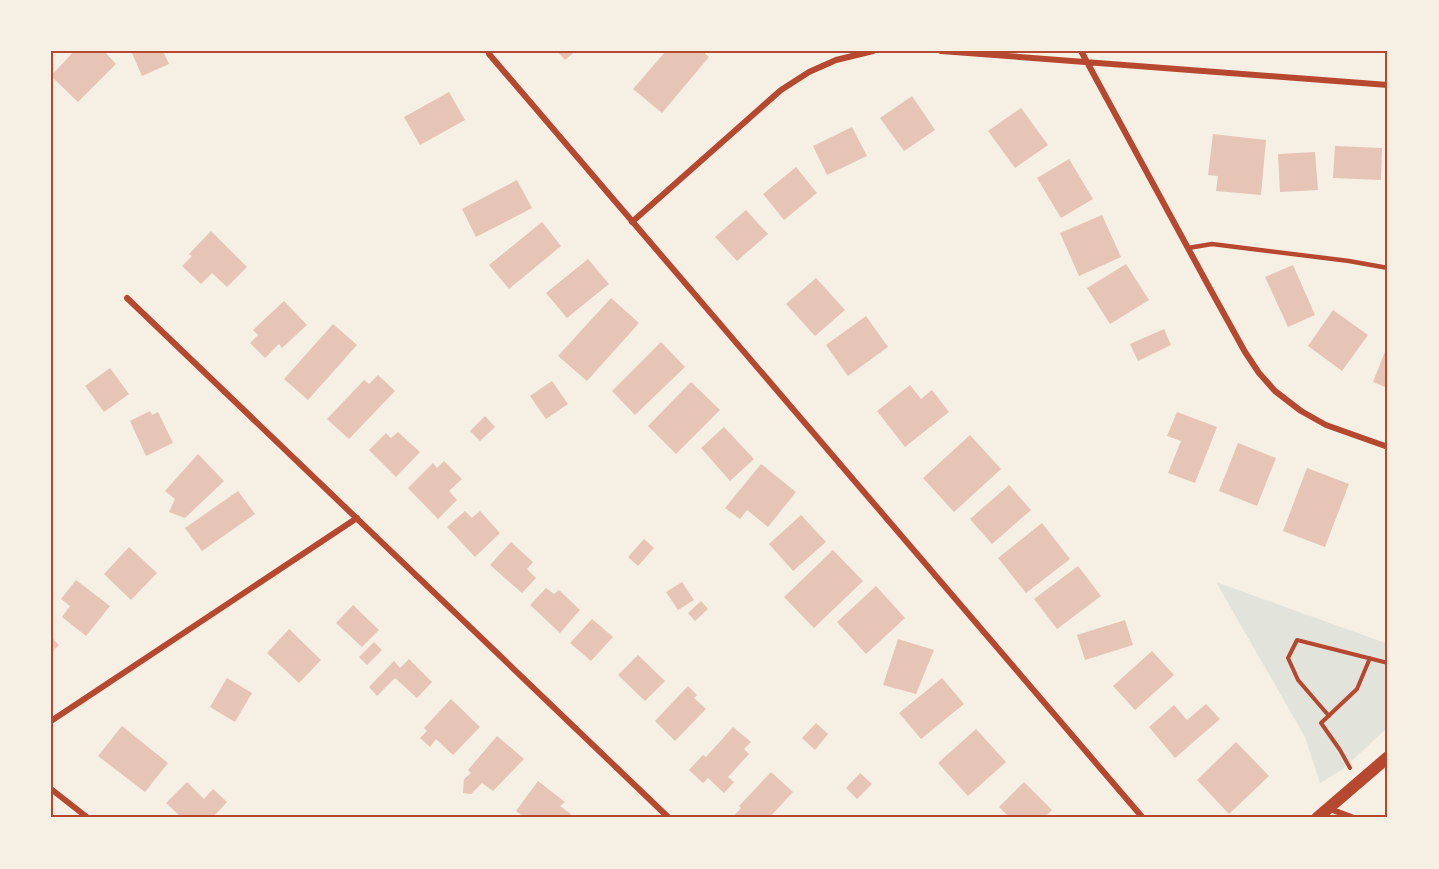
<svg xmlns="http://www.w3.org/2000/svg" width="1439" height="869" font-family="Karla,sans-serif">
<style>
.green{fill:#e2e4dc}
.building{fill:#e6c5b7}
.lines{fill:none;stroke-linecap:round;stroke-linejoin:round}
.path{stroke:#b5482f;stroke-width:4}
.service{stroke:#b5482f;stroke-width:4.5}
.minor{stroke:#b5482f;stroke-width:6}
.secondary{stroke:#b5482f;stroke-width:12}
.neatline{fill:none;stroke:#b5482f;stroke-width:2}
</style>
<rect width="100%" height="100%" fill="#f6efe4"/>
<path class="green" d="M 1216,582 L 1388,644 L 1388,727 L 1343,769 L 1320,783 L 1305,737 Z"/>
<path class="building" d="M 74,51 L 104,51 L 116,64 L 78,102 L 51,76 Z
M 131,51 L 163,51 L 169,64 L 142,76 Z
M 557,51 L 576,51 L 565,60 Z
M 666,51 L 702,51 L 709,57 L 662,113 L 633,89 Z
M 449,92 L 465,120 L 420,145 L 404,117 Z
M 912,96 L 935,130 L 904,151 L 880,118 Z
M 1021,108 L 1048,145 L 1015,168 L 988,131 Z
M 852,127 L 867,156 L 827,175 L 813,146 Z
M 1213,134 L 1266,140 L 1261,195 L 1216,191 L 1218,176 L 1208,175 Z
M 1335,146 L 1382,148 L 1381,180 L 1333,178 Z
M 1315,152 L 1318,190 L 1280,192 L 1278,154 Z
M 1069,159 L 1093,199 L 1061,218 L 1037,178 Z
M 796,167 L 817,193 L 784,220 L 763,194 Z
M 517,180 L 532,208 L 476,237 L 462,209 Z
M 746,210 L 768,234 L 737,261 L 715,237 Z
M 1102,215 L 1121,257 L 1079,276 L 1060,233 Z
M 542,222 L 561,246 L 509,289 L 489,265 Z
M 211,231 L 247,267 L 227,287 L 212,273 L 201,284 L 182,266 L 192,256 L 189,254 Z
M 588,259 L 609,284 L 567,318 L 546,293 Z
M 1126,264 L 1149,300 L 1110,324 L 1087,288 Z
M 1293,265 L 1315,315 L 1288,327 L 1265,277 Z
M 816,278 L 845,310 L 815,336 L 786,304 Z
M 611,298 L 639,323 L 587,381 L 558,356 Z
M 284,301 L 307,325 L 282,348 L 279,344 L 265,358 L 250,343 L 258,335 L 253,330 Z
M 1333,310 L 1368,335 L 1342,371 L 1308,346 Z
M 866,316 L 888,347 L 848,376 L 826,345 Z
M 333,324 L 357,345 L 308,400 L 284,379 Z
M 1164,329 L 1171,345 L 1138,361 L 1130,344 Z
M 661,342 L 685,367 L 635,415 L 612,391 Z
M 1386,349 L 1388,349 L 1388,388 L 1373,382 Z
M 110,368 L 129,394 L 104,412 L 85,386 Z
M 378,375 L 395,391 L 349,439 L 327,419 L 364,380 L 369,384 Z
M 552,381 L 568,404 L 546,419 L 530,396 Z
M 691,382 L 720,410 L 676,454 L 648,426 Z
M 910,385 L 921,399 L 932,390 L 949,412 L 905,447 L 877,411 Z
M 150,411 L 152,415 L 158,412 L 173,443 L 146,456 L 130,421 Z
M 1177,412 L 1217,427 L 1195,483 L 1168,473 L 1181,441 L 1167,436 Z
M 485,416 L 495,427 L 480,441 L 470,431 Z
M 724,427 L 754,459 L 730,481 L 701,448 Z
M 398,432 L 420,452 L 396,477 L 369,450 L 386,433 L 391,438 Z
M 970,435 L 1001,469 L 954,512 L 923,478 Z
M 1238,443 L 1276,458 L 1257,506 L 1219,491 Z
M 198,454 L 224,481 L 185,518 L 169,512 L 175,499 L 165,491 Z
M 444,461 L 462,479 L 449,491 L 457,500 L 438,519 L 408,488 L 433,463 L 437,468 Z
M 761,464 L 796,492 L 768,527 L 747,510 L 740,519 L 725,508 Z
M 1307,468 L 1349,484 L 1325,547 L 1283,531 Z
M 1009,485 L 1031,510 L 992,544 L 970,519 Z
M 238,491 L 255,514 L 202,551 L 185,528 Z
M 465,511 L 472,518 L 480,511 L 500,533 L 475,557 L 447,527 Z
M 801,515 L 826,542 L 793,571 L 769,544 Z
M 1042,523 L 1070,559 L 1026,593 L 998,558 Z
M 644,539 L 654,548 L 638,566 L 628,557 Z
M 511,542 L 533,562 L 527,569 L 536,578 L 522,593 L 490,565 Z
M 129,547 L 157,573 L 131,600 L 104,574 Z
M 833,550 L 863,581 L 814,628 L 784,597 Z
M 1078,566 L 1101,596 L 1057,629 L 1034,599 Z
M 76,580 L 110,606 L 86,636 L 62,617 L 70,606 L 61,599 Z
M 682,582 L 694,600 L 678,610 L 666,592 Z
M 876,586 L 905,618 L 866,654 L 837,622 Z
M 546,588 L 554,594 L 559,590 L 580,610 L 560,633 L 530,605 Z
M 701,601 L 708,609 L 695,621 L 688,613 Z
M 353,605 L 379,630 L 362,647 L 336,623 Z
M 592,619 L 613,637 L 591,661 L 570,643 Z
M 1125,620 L 1133,645 L 1085,660 L 1077,635 Z
M 289,629 L 321,660 L 299,683 L 267,653 Z
M 51,637 L 59,645 L 51,653 Z
M 898,639 L 934,650 L 916,694 L 883,685 Z
M 374,642 L 382,650 L 367,665 L 359,657 Z
M 1152,651 L 1174,675 L 1135,710 L 1113,686 Z
M 638,655 L 665,681 L 645,701 L 618,675 Z
M 409,659 L 432,682 L 417,698 L 395,678 L 377,696 L 369,687 L 394,661 L 400,668 Z
M 227,678 L 252,693 L 235,722 L 210,707 Z
M 942,678 L 964,704 L 921,739 L 899,713 Z
M 688,686 L 697,695 L 694,698 L 706,709 L 675,741 L 655,721 Z
M 451,699 L 480,727 L 453,755 L 436,739 L 430,747 L 420,738 L 427,731 L 424,728 Z
M 1206,704 L 1220,719 L 1175,758 L 1149,727 L 1174,705 L 1187,720 Z
M 816,723 L 828,734 L 815,750 L 802,738 Z
M 122,726 L 168,763 L 145,792 L 98,756 Z
M 733,727 L 751,742 L 744,749 L 749,754 L 728,777 L 734,782 L 724,793 L 708,778 L 703,783 L 689,770 L 703,755 L 706,757 Z
M 976,729 L 1006,762 L 968,796 L 938,763 Z
M 497,736 L 524,759 L 493,791 L 482,783 L 471,794 L 463,793 L 464,779 L 471,773 L 468,770 Z
M 1236,742 L 1269,776 L 1229,814 L 1197,780 Z
M 771,772 L 793,792 L 769,818 L 732,818 L 741,808 L 739,806 Z
M 860,773 L 872,784 L 857,799 L 846,788 Z
M 538,781 L 565,802 L 560,806 L 571,814 L 568,818 L 533,818 L 532,817 L 525,818 L 516,811 Z
M 187,782 L 204,799 L 213,789 L 227,802 L 212,818 L 182,818 L 166,803 Z
M 1024,782 L 1052,810 L 1044,818 L 1010,818 L 999,807 Z"/>
<g class="lines">
<path class="path" d="M 1329,716 L 1298,680 L 1288,658 L 1297,640 L 1388,663
M 1350,768 L 1340,750 L 1321,723 L 1357,689 L 1370,658"/>
<path class="service" d="M 1188,248 L 1212,244 L 1349,261 L 1388,268"/>
<path class="minor" d="M 941,51 L 1388,85
M 1081,51 L 1208,285 L 1245,352 L 1259,373 L 1275,391 L 1301,411 L 1326,425 L 1388,447
M 489,54 L 1143,818
M 632,222 L 781,90 L 809,72 L 836,60 L 873,51
M 127,298 L 669,818
M 51,721 L 357,518
M 51,789 L 88,818
M 1330,809 L 1354,818"/>
<path class="secondary" d="M 1317,818 L 1388,757"/>
</g>
<rect width="1439" height="869" fill="none" stroke="#f6efe4" stroke-width="105"/>
<rect x="52" y="52" width="1334" height="764" class="neatline"/>
</svg>
